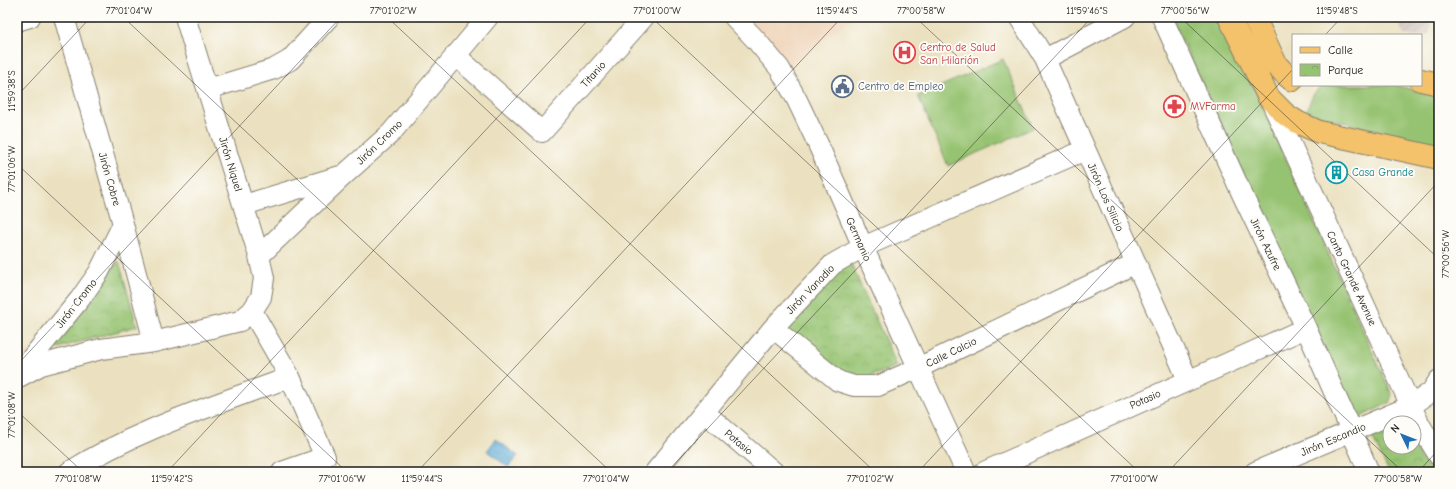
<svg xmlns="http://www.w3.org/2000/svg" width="1456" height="489" font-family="'Comic Neue',sans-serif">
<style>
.built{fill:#f0d6bc}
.industrial{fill:url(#industrial-furrows)}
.grass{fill:#96c371;stroke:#597046}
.park{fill:url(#park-crowns);stroke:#597046}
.water{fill:url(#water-ripples);stroke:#3c6379}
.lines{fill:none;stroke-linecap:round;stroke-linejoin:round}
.minor-casing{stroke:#847e6e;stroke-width:22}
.major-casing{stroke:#847e6e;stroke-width:24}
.minor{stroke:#fff;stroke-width:20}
.major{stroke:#f3c26a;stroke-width:22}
.ticks{fill:none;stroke:#1c1c1c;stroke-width:1;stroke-opacity:0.45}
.labels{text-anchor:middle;stroke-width:3.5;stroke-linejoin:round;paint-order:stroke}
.health-label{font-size:11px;fill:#be3a42;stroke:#fdfcf7;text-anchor:start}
.street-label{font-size:11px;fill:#1c1c1c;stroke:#fdfcf7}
.service-label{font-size:11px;fill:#4e5e75;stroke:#fdfcf7;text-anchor:start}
.culture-label{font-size:11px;fill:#0d838f;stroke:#fdfcf7;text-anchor:start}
.neatline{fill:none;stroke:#1c1c1c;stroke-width:1.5}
.ticks-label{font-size:10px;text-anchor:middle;fill:#1c1c1c}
</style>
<defs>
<pattern id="industrial-furrows" width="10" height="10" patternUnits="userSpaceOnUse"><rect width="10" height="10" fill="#cec2b9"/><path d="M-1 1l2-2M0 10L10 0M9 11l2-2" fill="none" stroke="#b0a69e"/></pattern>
<pattern id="park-crowns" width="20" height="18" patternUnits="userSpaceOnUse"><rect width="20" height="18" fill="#96c371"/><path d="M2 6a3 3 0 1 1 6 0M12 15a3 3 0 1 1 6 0" fill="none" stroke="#81a761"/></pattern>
<pattern id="water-ripples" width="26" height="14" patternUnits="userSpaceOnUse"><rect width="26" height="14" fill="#5daad6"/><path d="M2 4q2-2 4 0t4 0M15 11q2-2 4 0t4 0" fill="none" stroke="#4c8aad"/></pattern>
</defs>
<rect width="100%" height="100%" fill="#fdfcf7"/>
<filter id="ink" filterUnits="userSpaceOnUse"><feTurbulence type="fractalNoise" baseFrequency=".025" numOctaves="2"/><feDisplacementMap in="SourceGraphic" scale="8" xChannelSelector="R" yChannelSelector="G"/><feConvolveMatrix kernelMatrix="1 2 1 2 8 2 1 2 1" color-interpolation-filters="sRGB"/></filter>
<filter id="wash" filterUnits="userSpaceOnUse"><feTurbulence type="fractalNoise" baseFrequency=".012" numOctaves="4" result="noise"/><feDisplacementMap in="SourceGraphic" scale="16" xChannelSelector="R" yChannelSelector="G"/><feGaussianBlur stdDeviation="0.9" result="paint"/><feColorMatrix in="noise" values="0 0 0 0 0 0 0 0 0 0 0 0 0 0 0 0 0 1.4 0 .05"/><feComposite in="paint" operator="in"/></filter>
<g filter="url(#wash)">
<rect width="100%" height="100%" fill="#ebe1c0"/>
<path class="built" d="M 744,17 L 854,17 L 791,65 Z"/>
<path class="industrial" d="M 1396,17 L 1432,17 L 1429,34 L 1421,36 L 1404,35 Z"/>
<path class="grass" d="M 1171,17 L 1222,17 L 1392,395 L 1389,403 L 1356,419 Z
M 1003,59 L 1033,128 L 948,166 L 918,96 Z
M 1326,85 L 1394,85 L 1439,96 L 1439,146 L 1306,113 C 1310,101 1313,89 1326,85 Z"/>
<path class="park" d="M 119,261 L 137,326 L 43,352 Z
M 833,263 L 851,264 L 897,366 L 862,380 L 847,378 L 771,323 Z
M 1390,424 L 1390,447 L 1414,447 L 1421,459 L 1435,472 L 1389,472 L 1371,435 Z"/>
<path class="water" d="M 496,439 L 518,456 L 508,467 L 487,451 Z"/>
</g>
<g filter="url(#ink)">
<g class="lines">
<defs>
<path id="minor" d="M 64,17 L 123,224 L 154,342
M 734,17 L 756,40 L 780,69 L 797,100 L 818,144 L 863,247 L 966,472
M 1019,17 L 1045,59 L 1188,380
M 1162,17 L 1242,194 L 1306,328 L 1369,472
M 17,21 L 30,17
M 455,55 L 542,132 L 644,17
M 1045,59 L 1125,17
M 208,89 L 274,69 L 290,60 L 329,17
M 1270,99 L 1411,406 L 1420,425 L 1439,456
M 244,205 L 340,176
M 259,256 L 344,175 L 391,133 L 488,17
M 252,311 L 290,377 L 325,457 L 282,472
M 773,328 L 838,381 L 854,386 L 878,386 L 918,368 L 1136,263
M 20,372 L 80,299 L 99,272 L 123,224
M 17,378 L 41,365 L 101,349 L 154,342 L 240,321 L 252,311 L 261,297 L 264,278 L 259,256 L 185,17
M 704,412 L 774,472
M 69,472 C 137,429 216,405 290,377
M 655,472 L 773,328 L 833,264 L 863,247 L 1085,150
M 984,472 L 1306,328
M 1255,472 L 1411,406 L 1431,392 L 1439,380"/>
<path id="major" d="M 1229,17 L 1269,98 L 1286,115 L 1299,123 L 1319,132 L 1439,158
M 1254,17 L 1276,64 L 1284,73 L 1292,80
M 1421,80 L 1439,84"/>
</defs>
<use href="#minor" class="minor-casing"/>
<use href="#major" class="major-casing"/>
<use href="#minor" class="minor"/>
<use href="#major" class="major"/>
</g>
</g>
<path class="ticks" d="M 123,17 L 611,472M 387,17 L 875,472M 651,17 L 1139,472M 915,17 L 1403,472M 1180,17 L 1439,259M 1325,35 L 1342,17M 17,96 L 91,17M 17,164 L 347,472M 17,365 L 341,17M 17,411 L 83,472M 167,472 L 591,17M 417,472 L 842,17M 667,472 L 1092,17M 918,472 L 1293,69M 1168,472 L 1439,181M 1418,472 L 1439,449"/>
<defs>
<symbol id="hospital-ring" viewBox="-11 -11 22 22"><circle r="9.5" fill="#fdfcf7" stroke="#e0444e" stroke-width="1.5"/><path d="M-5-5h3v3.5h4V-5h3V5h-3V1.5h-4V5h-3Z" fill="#e0444e"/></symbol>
<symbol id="civic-ring" viewBox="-11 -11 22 22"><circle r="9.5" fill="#fdfcf7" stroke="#5c6f8a" stroke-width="1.5"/><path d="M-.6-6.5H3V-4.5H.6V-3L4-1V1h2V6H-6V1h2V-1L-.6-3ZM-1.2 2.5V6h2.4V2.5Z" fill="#5c6f8a"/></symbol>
<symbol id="pharmacy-ring" viewBox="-11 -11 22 22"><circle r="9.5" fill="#fdfcf7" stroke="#e0444e" stroke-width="1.5"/><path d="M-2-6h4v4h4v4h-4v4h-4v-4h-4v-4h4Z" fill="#e0444e"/></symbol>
<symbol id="building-ring" viewBox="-11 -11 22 22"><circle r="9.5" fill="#fdfcf7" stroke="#0f9aa8" stroke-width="1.5"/><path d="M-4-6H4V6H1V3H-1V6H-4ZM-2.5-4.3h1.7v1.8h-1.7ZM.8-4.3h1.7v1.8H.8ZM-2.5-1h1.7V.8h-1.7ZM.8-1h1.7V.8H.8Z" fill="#0f9aa8"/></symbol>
</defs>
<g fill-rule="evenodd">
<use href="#hospital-ring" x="892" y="40" width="25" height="25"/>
<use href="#civic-ring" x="830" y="74" width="25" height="25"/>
<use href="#pharmacy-ring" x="1162" y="94" width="25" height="25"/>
<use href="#building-ring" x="1324" y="160" width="25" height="25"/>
</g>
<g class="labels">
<g class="health-label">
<text x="920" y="51">Centro de Salud<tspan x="920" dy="13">San Hilarión</tspan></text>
<text x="1190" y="110">MVFarma</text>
</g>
<g class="street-label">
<text transform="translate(593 74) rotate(-48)" y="4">Titanio</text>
<text transform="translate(379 142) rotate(-44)" y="4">Jirón Cromo</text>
<text transform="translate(231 164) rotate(73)" y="4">Jirón Niquel</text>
<text transform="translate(110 179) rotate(74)" y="4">Jirón Cobre</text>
<text transform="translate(1106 197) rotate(66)" y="4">Jirón Los Silicio</text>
<text transform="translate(859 239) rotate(66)" y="4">Germanio</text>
<text transform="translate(1266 244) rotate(64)" y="4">Jirón Azufre</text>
<text transform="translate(1352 278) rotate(65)" y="4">Canto Grande Avenue</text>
<text transform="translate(810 289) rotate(-46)" y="4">Jirón Vanadio</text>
<text transform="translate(76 303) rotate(-52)" y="4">Jirón Cromo</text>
<text transform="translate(951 352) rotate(-26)" y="4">Calle Calcio</text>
<text transform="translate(1145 399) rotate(-24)" y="4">Potasio</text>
<text transform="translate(1333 439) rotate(-23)" y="4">Jirón Escandio</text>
<text transform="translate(739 442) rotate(40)" y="4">Potasio</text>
</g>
<g class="service-label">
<text x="858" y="90">Centro de Empleo</text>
</g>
<g class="culture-label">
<text x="1352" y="176">Casa Grande</text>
</g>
</g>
<rect width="1456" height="489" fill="none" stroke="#fdfcf7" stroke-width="44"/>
<rect x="1292" y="34" width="130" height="52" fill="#fdfcf7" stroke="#a3a29f"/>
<rect x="1300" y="47" width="20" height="6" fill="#f3c26a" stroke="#a3a29f"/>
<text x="1328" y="54" font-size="12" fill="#1c1c1c">Calle</text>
<rect x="1300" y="64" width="20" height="12" fill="url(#park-crowns)" stroke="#a3a29f"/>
<text x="1328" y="74" font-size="12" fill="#1c1c1c">Parque</text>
<g transform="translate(1402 435) rotate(313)"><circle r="19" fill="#fdfcf7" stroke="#a3a29f"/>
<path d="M0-3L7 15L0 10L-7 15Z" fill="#1f6fb2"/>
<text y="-6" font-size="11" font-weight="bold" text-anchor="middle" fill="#1c1c1c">N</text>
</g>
<rect x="22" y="22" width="1412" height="445" class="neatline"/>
<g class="ticks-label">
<text x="129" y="14">77°01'04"W</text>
<text x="393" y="14">77°01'02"W</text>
<text x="657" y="14">77°01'00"W</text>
<text x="837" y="14">11°59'44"S</text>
<text x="921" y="14">77°00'58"W</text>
<text x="1087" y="14">11°59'46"S</text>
<text x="1185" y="14">77°00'56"W</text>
<text x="1337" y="14">11°59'48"S</text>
<text transform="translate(11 91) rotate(-90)" y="4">11°59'38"S</text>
<text transform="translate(11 169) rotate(-90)" y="4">77°01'06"W</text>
<text transform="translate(1445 254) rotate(-90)" y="4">77°00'56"W</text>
<text transform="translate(11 415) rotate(-90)" y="4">77°01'08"W</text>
<text x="78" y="482">77°01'08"W</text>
<text x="172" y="482">11°59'42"S</text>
<text x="342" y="482">77°01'06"W</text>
<text x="422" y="482">11°59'44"S</text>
<text x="606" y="482">77°01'04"W</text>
<text x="870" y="482">77°01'02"W</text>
<text x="1134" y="482">77°01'00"W</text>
<text x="1398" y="482">77°00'58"W</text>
</g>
</svg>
